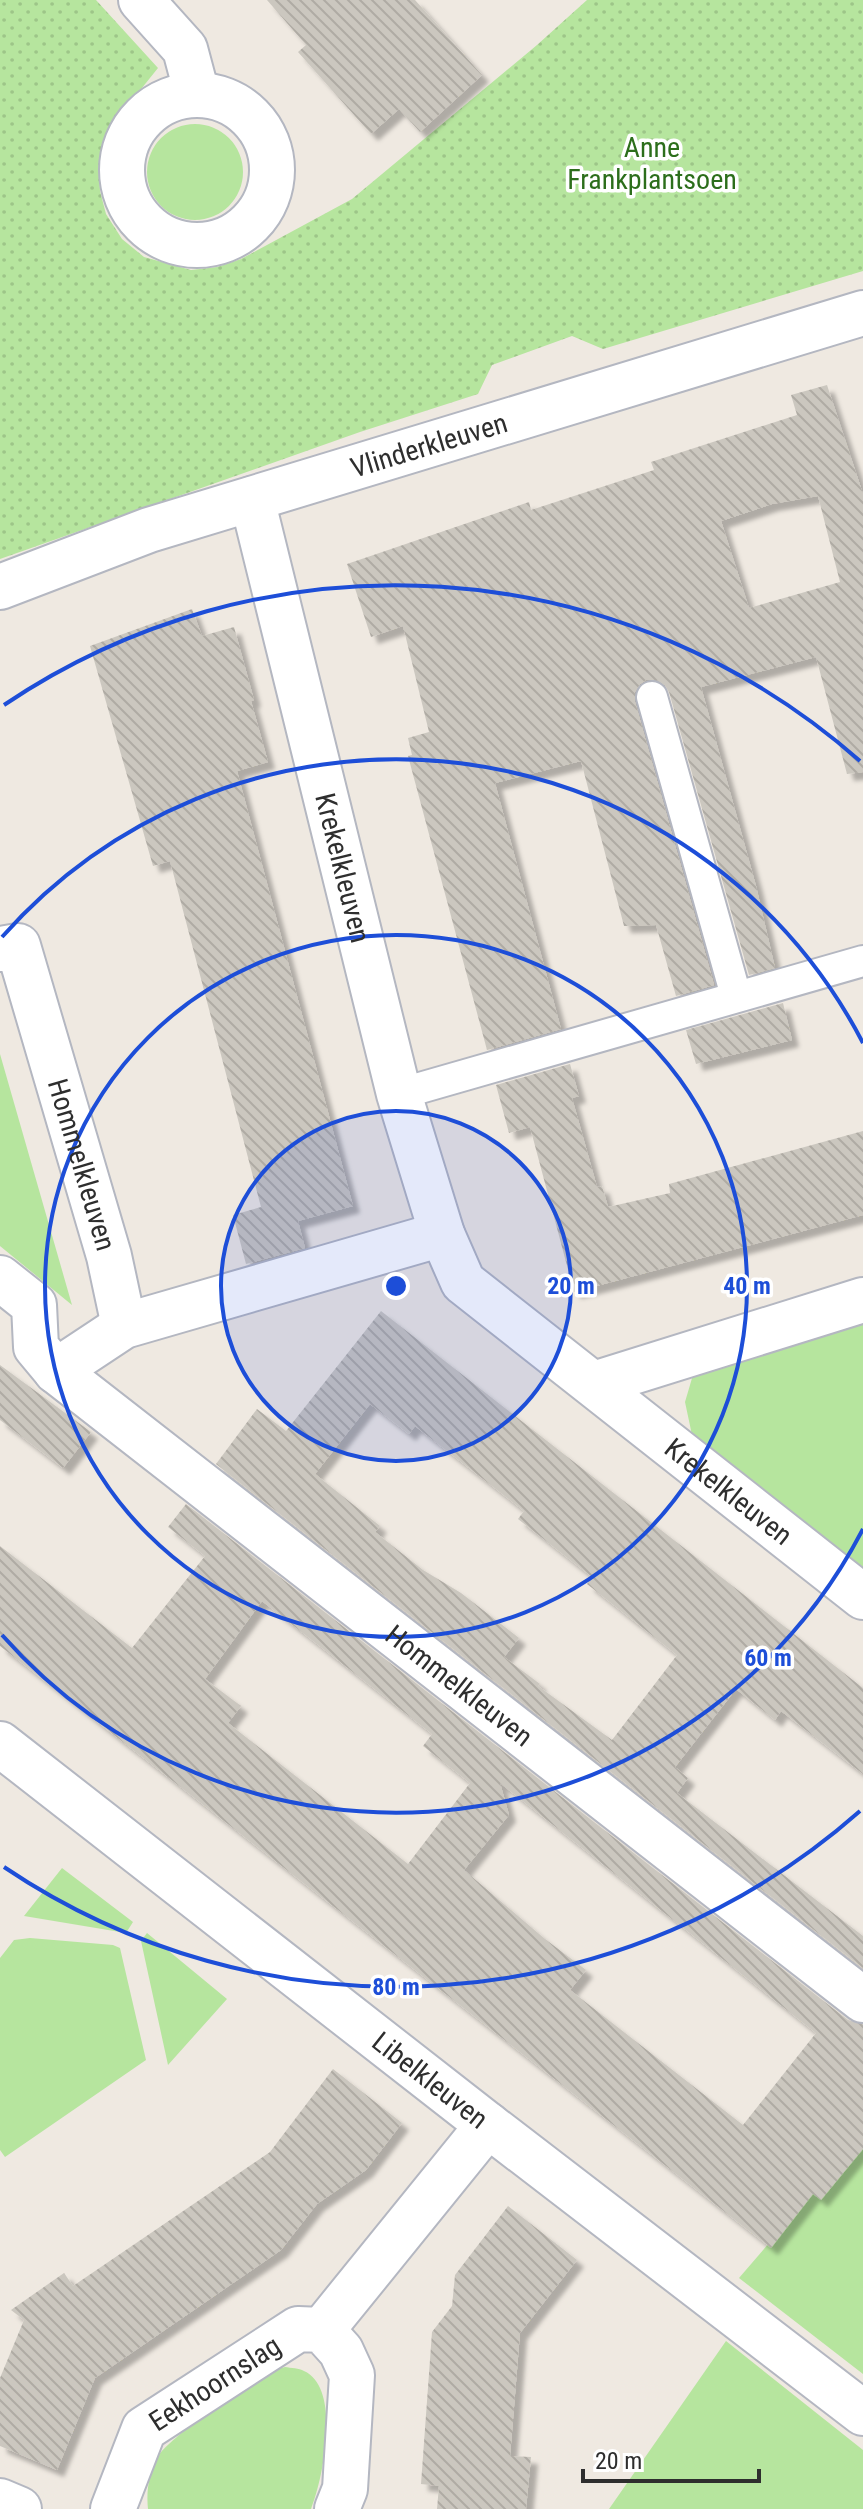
<svg xmlns="http://www.w3.org/2000/svg" width="863" height="2509" font-family="'Roboto Condensed',sans-serif">
<style>
.grass{fill:#b6e59e}
.park{fill:url(#park-dots)}
.building{fill:url(#building-back-hatch);fill-rule:evenodd;filter:url(#shadow)}
.lines{fill:none;stroke-linecap:round;stroke-linejoin:round}
.lane-casing{stroke:#b4b7c1;stroke-width:34}
.street-casing{stroke:#b4b7c1;stroke-width:48}
.lane{stroke:#fff;stroke-width:30}
.street{stroke:#fff;stroke-width:44}
.ring{fill:none;stroke:#1d4ed8;stroke-width:4}
.labels{text-anchor:middle;stroke-width:7;stroke-linejoin:round;paint-order:stroke}
.park-label{font-size:28px;fill:#2c6e1b;stroke:#fff}
.street-label{font-size:28px;fill:#2e2e2e;stroke:#fff}
.centre{fill:#1d4ed8;stroke:#fff;stroke-width:4}
.ring-label{font-size:24px;text-anchor:middle;font-weight:bold;fill:#1d4ed8;stroke:#fff;stroke-width:7;stroke-linejoin:round;paint-order:stroke}
</style>
<defs>
<pattern id="park-dots" width="8" height="8" patternUnits="userSpaceOnUse" patternTransform="scale(2)"><rect width="8" height="8" fill="#b6e59e"/><path d="M2 2h.1M6 6h.1" fill="none" stroke="#9dc588" stroke-width="1.8" stroke-linecap="round"/></pattern>
<pattern id="building-back-hatch" width="6" height="6" patternUnits="userSpaceOnUse" patternTransform="scale(2)"><rect width="6" height="6" fill="#cbc7bf"/><path d="M-1 5l2 2M0 0l6 6M5-1l2 2" fill="none" stroke="#afaba4"/></pattern>
<filter id="shadow"><feDropShadow dx="7" dy="7" stdDeviation="2" flood-color="#0004"/></filter>
</defs>
<rect width="100%" height="100%" fill="#efe9e1"/>
<path class="grass" d="M147 172a48 48 0 1 1 96 0a48 48 0 1 1-96 0Z
M 0,1054 L 72,1305 L 0,1246 Z
M 863,1316 L 863,1571 L 692,1435 L 685,1402 L 695,1368 Z
M 62,1868 L 133,1922 L 126,1933 L 24,1916 Z
M 147,1933 L 227,1999 L 168,2065 L 141,1941 Z
M 30,1938 L 113,1945 L 120,1948 L 146,2060 L 5,2157 L 0,2150 L 0,1958 L 14,1940 Z
M 863,2134 L 863,2374 L 739,2278 Z
M 726,2341 L 863,2450 L 863,2509 L 609,2509 Z
M 285,2367 C 291,2368 299,2368 304,2371 C 342,2388 323,2479 311,2509 L 148,2509 C 146,2491 149,2471 159,2455 C 168,2440 249,2380 267,2372 C 272,2369 279,2369 285,2367 Z"/>
<path class="park" d="M 0,0 L 96,0 L 158,68 L 113,124 L 104,143 L 99,167 L 100,191 L 106,214 L 122,239 L 144,257 L 191,270 L 217,267 L 241,259 L 352,199 L 537,45 L 587,0 L 863,0 L 863,271 L 603,349 L 572,336 L 492,365 L 478,394 L 360,432 L 0,559 Z"/>
<path class="building" d="M 267,0 L 415,0 L 482,75 L 420,132 L 399,109 L 371,134 L 298,52 L 306,45 Z
M 827,385 L 863,494 L 863,772 L 847,774 L 816,657 L 701,687 L 756,886 L 775,968 L 749,975 L 669,692 L 665,685 L 657,680 L 646,680 L 640,684 L 635,692 L 635,702 L 714,985 L 676,996 L 656,925 L 624,926 L 581,761 L 495,783 L 561,1029 L 487,1050 L 408,756 L 412,755 L 408,738 L 429,732 L 403,626 L 371,637 L 347,564 L 529,502 L 531,510 L 654,470 L 651,462 L 797,415 L 791,395 ZM 818,496 L 840,582 L 749,608 L 721,521 L 772,504 Z
M 192,609 L 202,636 L 234,627 L 254,700 L 251,701 L 268,762 L 237,771 L 353,1206 L 298,1221 L 305,1248 L 246,1264 L 233,1215 L 261,1207 L 170,861 L 153,866 L 90,646 Z
M 783,1003 L 792,1040 L 696,1064 L 686,1030 Z
M 570,1064 L 579,1096 L 572,1098 L 597,1187 L 602,1186 L 608,1207 L 670,1193 L 669,1184 L 863,1131 L 863,1215 L 574,1292 L 530,1127 L 509,1133 L 496,1085 Z
M 381,1311 L 863,1688 L 863,1774 L 781,1711 L 775,1720 L 736,1689 L 675,1767 L 688,1778 L 677,1793 L 863,1936 L 863,1968 L 216,1464 L 257,1409 L 286,1431 ZM 370,1404 L 409,1434 L 415,1426 L 524,1511 L 518,1519 L 592,1577 L 587,1584 L 677,1655 L 612,1740 L 538,1686 L 540,1684 L 504,1657 L 519,1638 L 461,1593 L 423,1570 L 375,1532 L 380,1526 L 315,1474 Z
M 0,1365 L 91,1432 L 63,1468 L 0,1420 Z
M 186,1504 L 848,2020 L 863,2024 L 863,2149 L 821,2200 L 813,2194 L 771,2248 L 0,1646 L 0,1546 L 132,1648 L 205,1556 L 168,1527 ZM 262,1601 L 432,1734 L 423,1746 L 470,1783 L 408,1864 L 228,1723 L 241,1706 L 205,1679 ZM 500,1783 L 816,2033 L 743,2125 L 570,1990 L 586,1970 L 545,1939 L 464,1870 L 509,1815 Z
M 333,2069 L 402,2123 L 366,2170 L 317,2204 L 281,2250 L 95,2378 L 57,2470 L 0,2446 L 0,2378 L 24,2320 L 11,2310 L 64,2273 L 73,2286 L 270,2152 Z
M 508,2206 L 577,2260 L 520,2333 L 510,2456 L 531,2457 L 526,2509 L 437,2509 L 439,2486 L 421,2484 L 432,2332 L 452,2306 L 455,2275 Z"/>
<g class="lines">
<defs>
<path id="lane" d="M 652,697 L 736,996
M 399,1094 L 863,961"/>
<g id="street">
<path d="M 141,0 L 185,49 L 197,94"/>
<circle cx="197" cy="170" r="75"/>
<path id="s1" d="M 252,499 L 399,1094 L 442,1234 L 463,1282 L 863,1597"/>
<path id="s2" d="M 0,587 L 149,530 L 863,313"/>
<path id="s3" d="M 0,949 L 18,946 L 109,1256 L 124,1326"/>
<path id="s4" d="M 0,1278 L 34,1305 L 36,1347 L 56,1371 L 863,2000"/>
<path d="M 56,1371 L 124,1326 L 442,1234"/>
<path d="M 594,1384 L 863,1300"/>
<path id="s5" d="M 0,1744 L 488,2125 L 863,2413"/>
<path d="M 322,2330 L 488,2125"/>
<path d="M 0,2501 L 19,2509"/>
<path id="s6" d="M 113,2509 L 144,2429 L 298,2329 L 322,2330 L 341,2351 L 352,2375 L 345,2489 L 337,2509"/>
</g>
</defs>
<use href="#lane" class="lane-casing"/>
<use href="#street" class="street-casing"/>
<use href="#lane" class="lane"/>
<use href="#street" class="street"/>
</g>
<circle cx="396" cy="1286" r="175" fill="#1d4ed8" fill-opacity=".12"/>
<g class="ring">
<circle cx="396" cy="1286" r="175"/>
<circle cx="396" cy="1286" r="351"/>
<path d="M863 1529A526 526 0 0 1 2 1635M2 937A526 526 0 0 1 863 1043"/>
<path d="M860 1811A701 701 0 0 1 4 1867M4 705A701 701 0 0 1 860 761"/>
</g>
<g class="labels">
<g class="park-label">
<text x="652" y="157">Anne<tspan x="652" dy="32">Frankplantsoen</tspan></text>
</g>
<g class="street-label">
<text dy="10" stroke="none"><textPath href="#s2" startOffset="452">Vlinderkleuven</textPath></text>
<text dy="10" stroke="none"><textPath href="#s1" startOffset="380">Krekelkleuven</textPath></text>
<text dy="10" stroke="none"><textPath href="#s3" startOffset="246">Hommelkleuven</textPath></text>
<text dy="10" stroke="none"><textPath href="#s1" startOffset="1150">Krekelkleuven</textPath></text>
<text dy="10" stroke="none"><textPath href="#s4" startOffset="628">Hommelkleuven</textPath></text>
<text dy="10" stroke="none"><textPath href="#s5" startOffset="546">Libelkleuven</textPath></text>
<text dy="10" stroke="none"><textPath href="#s6" startOffset="170">Eekhoornslag</textPath></text>
</g>
</g>
<circle cx="396" cy="1286" r="12" class="centre"/>
<g class="ring-label">
<text x="571" y="1294">20 m</text>
<text x="747" y="1294">40 m</text>
<text x="768" y="1666">60 m</text>
<text x="396" y="1995">80 m</text>
</g>
<path d="M583 2469v12h176v-12" fill="none" stroke="#2e2e2e" stroke-width="4"/>
<text x="595" y="2469" font-size="24" fill="#2e2e2e" stroke="#ffffff" stroke-width="6" paint-order="stroke">20 m</text>
</svg>
